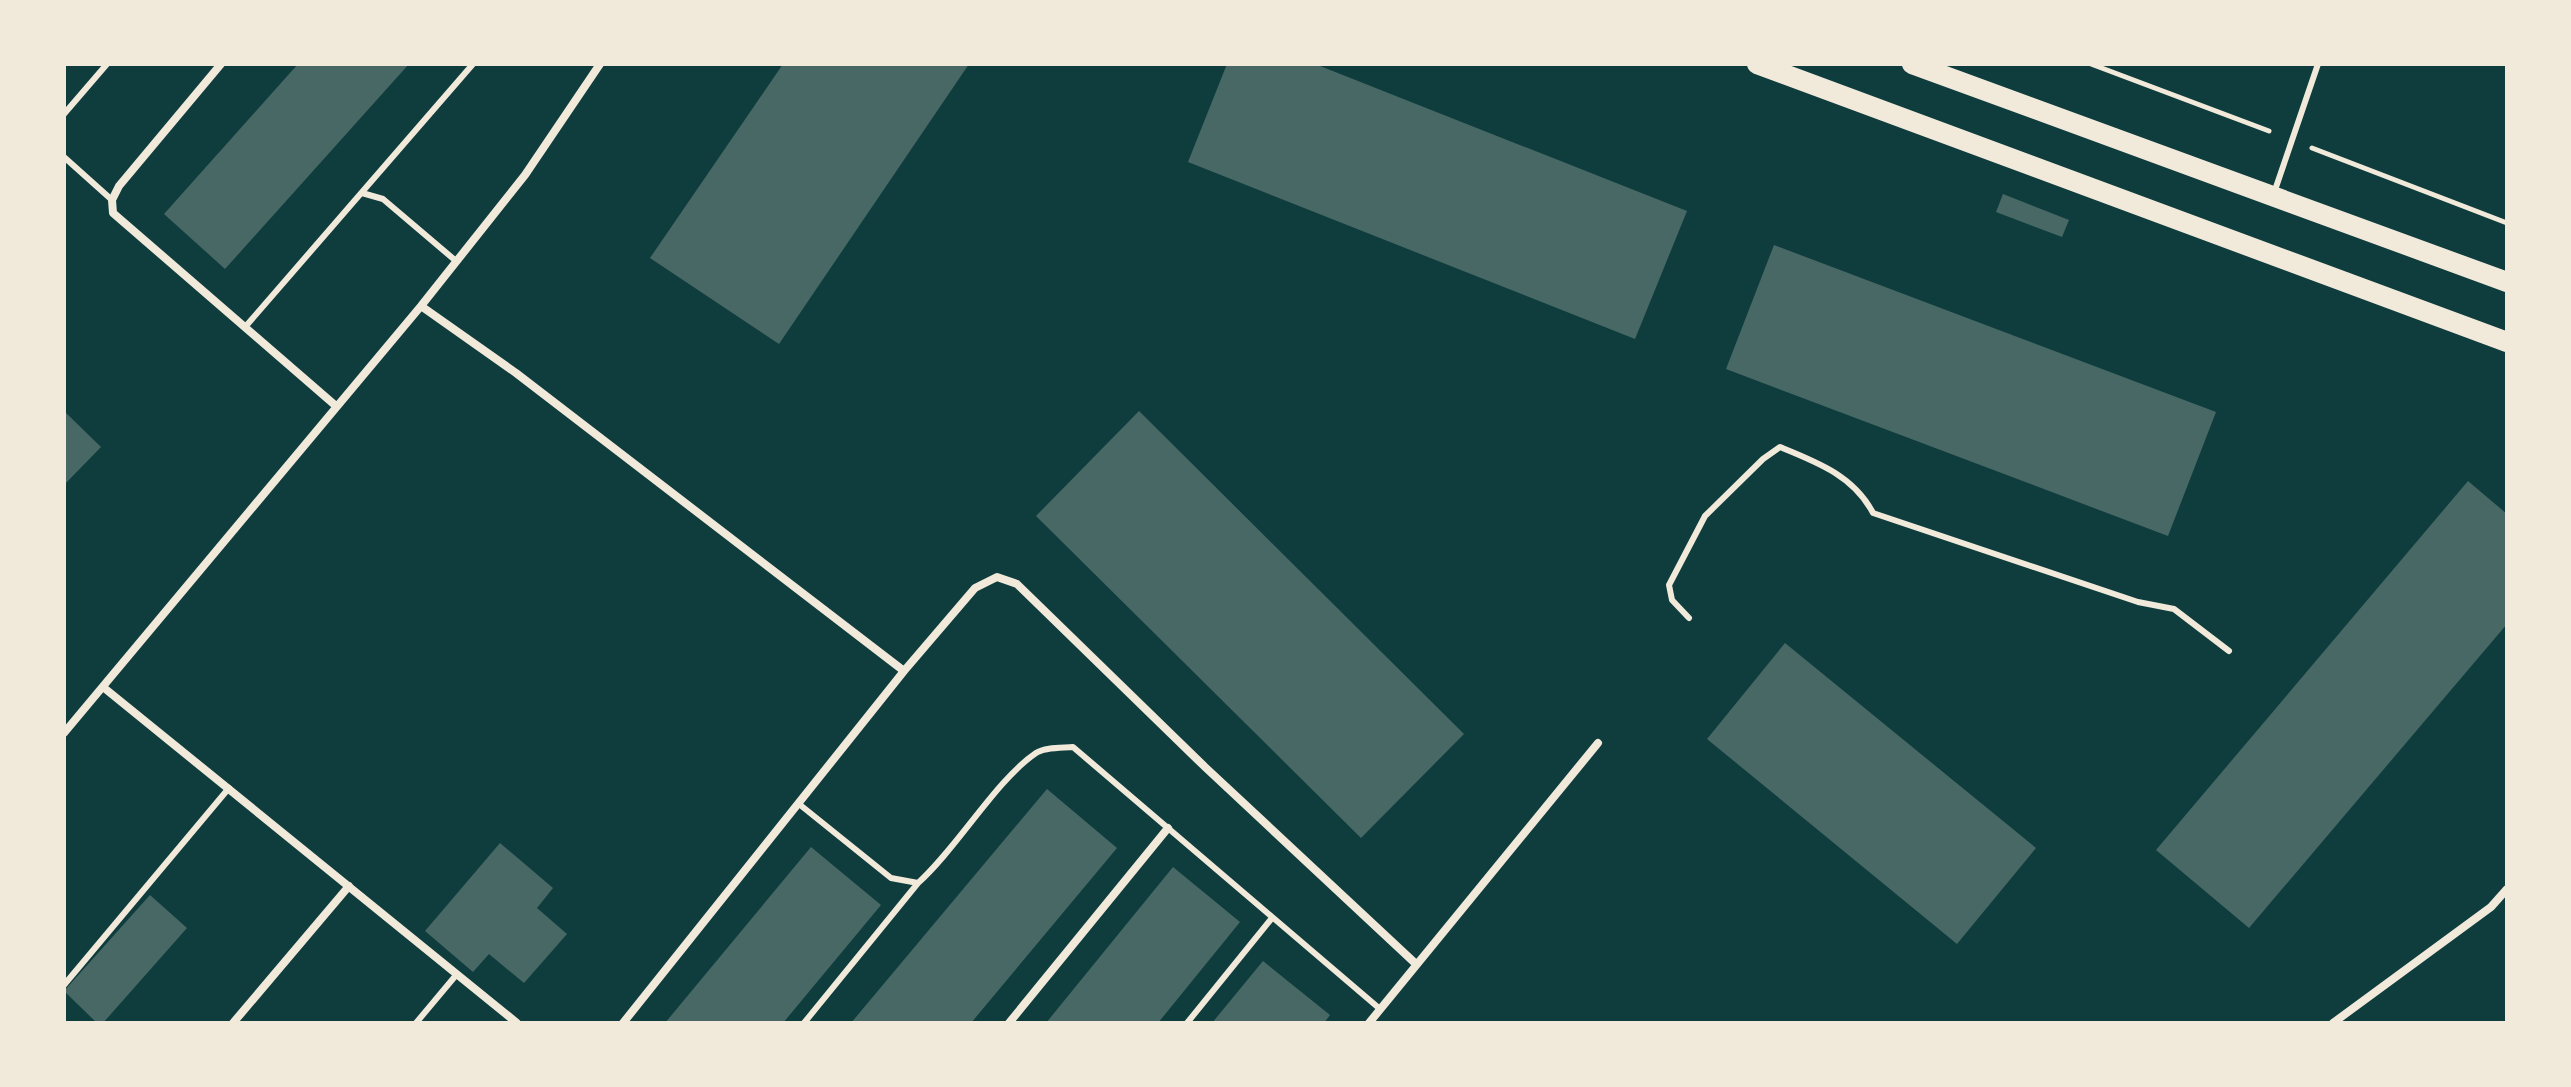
<svg xmlns="http://www.w3.org/2000/svg" width="2571" height="1087" font-family="Helvetica,sans-serif">
<style>
.building{fill:#486865}
.lines{fill:none;stroke-linecap:round;stroke-linejoin:round}
.path{stroke:#f1e9da;stroke-width:5}
.service{stroke:#f1e9da;stroke-width:6}
.minor{stroke:#f1e9da;stroke-width:8}
.primary{stroke:#f1e9da;stroke-width:20}
</style>
<rect width="100%" height="100%" fill="#0f3d3e"/>
<path class="building" d="M 298,64 L 409,64 L 225,269 L 164,214 Z
M 783,64 L 969,64 L 779,344 L 650,258 Z
M 1227,64 L 1315,64 L 1687,211 L 1635,339 L 1188,162 Z
M 2003,194 L 2069,220 L 2062,237 L 1996,212 Z
M 1774,245 L 2216,412 L 2168,536 L 1726,369 Z
M 64,411 L 101,447 L 64,485 Z
M 1139,411 L 1464,734 L 1361,838 L 1036,516 Z
M 2468,481 L 2507,514 L 2507,624 L 2249,928 L 2156,850 Z
M 1785,643 L 2036,848 L 1957,944 L 1707,739 Z
M 1047,789 L 1117,848 L 971,1023 L 851,1023 Z
M 500,843 L 553,888 L 537,908 L 567,934 L 524,983 L 489,954 L 473,972 L 425,931 Z
M 811,847 L 881,905 L 783,1023 L 665,1023 Z
M 1173,867 L 1240,922 L 1158,1023 L 1046,1023 Z
M 150,895 L 187,928 L 103,1023 L 97,1023 L 64,991 Z
M 1263,961 L 1330,1015 L 1324,1023 L 1212,1023 Z"/>
<g class="lines">
<path class="path" d="M 2091,64 L 2269,131
M 2312,148 L 2507,223"/>
<path class="service" d="M 64,114 L 107,64
M 64,157 L 112,200
M 362,193 L 383,199 L 456,261
M 2274,193 L 2318,64
M 246,326 L 473,64
M 1689,618 L 1672,600 L 1669,585 L 1705,516 L 1763,459 L 1780,447 C 1817,462 1854,476 1873,513 L 2138,602 L 2174,609 L 2229,651
M 799,804 L 891,878 L 918,883 C 958,847 996,780 1036,753 C 1045,747 1062,748 1073,747 L 1380,1009
M 64,985 L 229,788
M 416,1023 L 457,974
M 804,1023 L 918,883
M 1187,1023 L 1272,918"/>
<path class="minor" d="M 221,64 L 119,186 L 112,200 L 113,213 L 336,406
M 421,306 L 516,373 L 904,671
M 103,687 L 517,1023
M 64,733 L 421,306 L 525,175 L 600,64
M 233,1023 L 349,886
M 623,1023 L 904,671 L 975,588 L 997,577 L 1017,584 L 1205,767 L 1416,964
M 1009,1023 L 1168,828
M 1369,1023 L 1598,743
M 2333,1023 L 2491,907 L 2507,889"/>
<path class="primary" d="M 1757,64 L 2507,342
M 1912,64 L 2507,282"/>
</g>
<rect width="2571" height="1087" fill="none" stroke="#f1e9da" stroke-width="132"/>
</svg>
